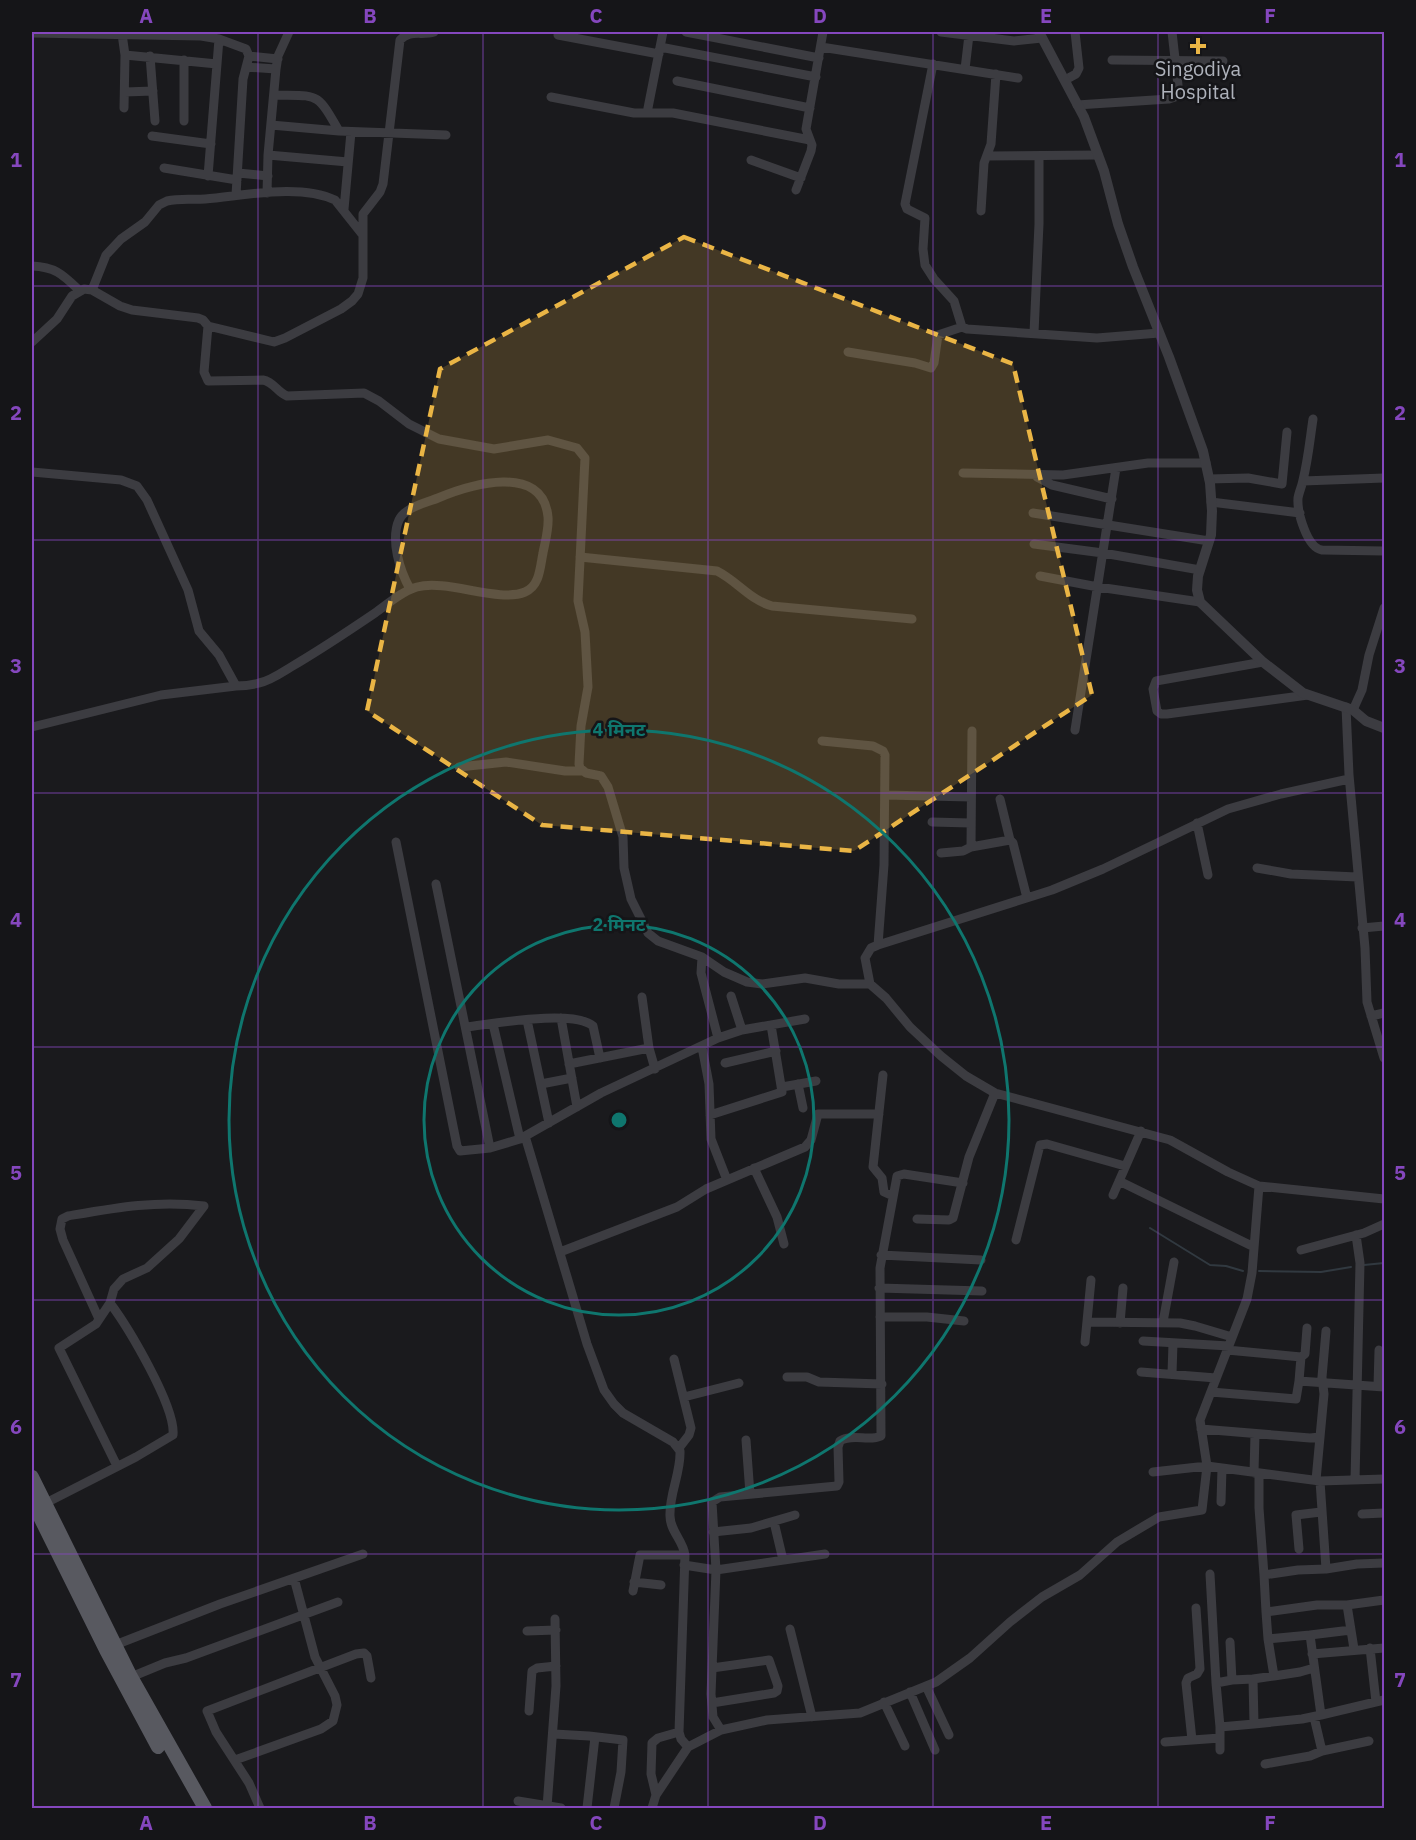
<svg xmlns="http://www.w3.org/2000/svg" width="1416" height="1840" font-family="'IBM Plex Sans','Noto Sans Devanagari',sans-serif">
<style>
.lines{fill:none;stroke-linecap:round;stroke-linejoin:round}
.stream{stroke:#313940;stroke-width:2}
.minor{stroke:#3c3c41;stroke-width:9}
.tertiary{stroke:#3c3c41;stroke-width:10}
.primary{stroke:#585960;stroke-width:14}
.marked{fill:#eab545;fill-opacity:0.2;stroke:#eab545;stroke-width:4.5;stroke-dasharray:12 8;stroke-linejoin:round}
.grid{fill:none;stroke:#8547be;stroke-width:1.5;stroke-opacity:0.55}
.ring{fill:none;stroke:#0f766e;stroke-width:3}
.poi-dot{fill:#eab545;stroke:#151518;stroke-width:2}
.labels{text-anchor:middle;stroke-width:5;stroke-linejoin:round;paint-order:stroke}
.poi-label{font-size:20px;fill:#aeb2bb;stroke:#151518}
.centre{fill:#0f766e;stroke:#151518;stroke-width:3}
.ring-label{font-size:18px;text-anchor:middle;font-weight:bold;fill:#0f766e;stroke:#151518;stroke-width:5;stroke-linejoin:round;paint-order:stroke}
.neatline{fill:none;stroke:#8547be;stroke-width:2}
.grid-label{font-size:20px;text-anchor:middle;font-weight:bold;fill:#8547be}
</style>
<rect width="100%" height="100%" fill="#1a1a1d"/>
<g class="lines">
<path class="stream" d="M 1150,1228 L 1210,1265 L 1226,1266 L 1243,1271
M 1364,1265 L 1384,1263
M 1259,1271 L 1321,1272 L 1351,1267"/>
<path class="minor" d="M 686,32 L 819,58
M 941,32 L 1014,41 L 1042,38
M 32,33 L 201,36 L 219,39 L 246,49 L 249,56 L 243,79 L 236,195
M 122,34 L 125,55 L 217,64
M 558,35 L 659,54
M 660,47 L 816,77
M 821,47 L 1018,78
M 150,56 L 155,121
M 249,56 L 278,59
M 184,60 L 184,121
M 1112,60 L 1223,61
M 933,64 L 905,204 L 907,209 L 925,218 L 923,249 L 925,265 L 934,279 L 954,301 L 962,327 L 967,329 L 1097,338 L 1159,333
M 246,67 L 276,69
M 965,69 L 969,35
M 1065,80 L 1076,74 L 1079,68 L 1075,32
M 677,81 L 810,108
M 125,92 L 153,91
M 274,95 C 319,96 316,91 339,131
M 551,97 L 634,113 L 673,113 L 810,140
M 1077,105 L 1169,99 L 1175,97 L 1178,85 L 1172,32
M 124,108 L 125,55
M 647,113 L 663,32
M 271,125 L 339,131 L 446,135
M 152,136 L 211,144
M 268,155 L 348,162
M 987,156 L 1098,155
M 751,160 L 801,178
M 164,168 L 237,180
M 238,173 L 268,176
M 208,176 L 219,39
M 796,190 L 811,151 L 812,145 L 806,129 L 823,32
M 267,193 L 268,155 L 276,69 L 278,56 L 289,32
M 344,209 L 351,132
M 981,211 L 984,163 L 991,144 L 996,74
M 32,266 C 56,267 63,275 80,291
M 92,290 L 106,255 L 121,239 L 145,222 L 159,205 L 167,201 C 180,198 192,200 205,199 C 243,196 299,183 335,200 L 362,234
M 208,326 L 274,342 L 285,338 L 341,309 L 352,301 L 358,294 L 363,278 L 363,214 L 380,192 L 383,184 L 400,40 C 410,29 422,36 434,32
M 1034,333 L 1039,224 L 1039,156
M 32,342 L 57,319 L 72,296 L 84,289 L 92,290 L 120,306 L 132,310 L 198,318 L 203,320 L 208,326 L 204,372 L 208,381 L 263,380 C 274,382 277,392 287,396 L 364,393 L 379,401 L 409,424 L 439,439 L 494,449 L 548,440 L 577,448 L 585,458 L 578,601 L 585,632 L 588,687 L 581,726 L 579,764 L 580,768 L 586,773 L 601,776 L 608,787 L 623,837 L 624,868 L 631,899 L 648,933 L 658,941 L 702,957 L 724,972 L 747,982 L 762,984 L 805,978 L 839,984 L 870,984 L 886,998 L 910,1027 L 941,1056 L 966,1076 L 995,1093 L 1170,1140 L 1228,1172 L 1259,1186 L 1384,1199
M 848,352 L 915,363 L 931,368 L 934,363 L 938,335 L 962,327
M 1313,419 C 1310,439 1308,460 1303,480 C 1302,486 1299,492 1298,498 C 1297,512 1307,548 1322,550 L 1384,551
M 32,472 L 121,480 L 137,486 L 147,500 L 188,590 L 199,631 L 219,655 L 236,686 C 244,686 252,685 259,683 C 270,681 281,673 291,667 C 320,650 347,632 375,613 C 388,604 402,591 417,587 C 447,579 499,603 525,592 C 540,586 540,567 543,553 C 545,542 549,529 548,517 C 543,462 469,485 438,498 C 426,503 405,507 399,520 C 390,540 400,571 410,589
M 963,473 L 1063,475 L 1148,463 L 1206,463
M 1037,477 L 1052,485 L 1112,499
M 1209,479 L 1248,478 L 1282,484 L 1287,432
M 1303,481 L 1384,478
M 1211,502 L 1300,513
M 1033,513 L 1209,541
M 1034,544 L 1103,553 L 1200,570
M 580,557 L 717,571 C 737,581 750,600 772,606 L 912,619
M 1040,576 L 1098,587 L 1200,602
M 1263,662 L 1156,681 L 1153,689 L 1157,711 L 1161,714 L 1167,714 L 1308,695
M 1346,707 L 1349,775 L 1365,948 L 1367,1002 L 1384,1058
M 1353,710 L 1362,690 L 1369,655 L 1384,608
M 32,727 L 161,695 L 236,686
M 1075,730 L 1116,468
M 972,731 L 971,847 L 1010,840 L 1013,843 L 1027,898
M 822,741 L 873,746 L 883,751 L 885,755 L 884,865 L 878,945
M 459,767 L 506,762 L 565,771 L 583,771
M 885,795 L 971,797
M 1000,799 L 1010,840
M 932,822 L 970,823
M 1197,823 L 1208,875
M 396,842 L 457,1146 L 460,1151 L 490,1148 L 520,1139 L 601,1093 L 718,1038 L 701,973 L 702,957
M 941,853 L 963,851 L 971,847
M 1257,868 L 1291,874 L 1357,877
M 436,884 L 490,1148
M 1362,928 L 1384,926
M 870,984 L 865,958 L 871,948 L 878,945 L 1052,890 L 1103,869 L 1228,809 L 1281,794 L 1349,779
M 731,996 L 742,1030
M 642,997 L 649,1048 L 655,1069
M 1371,1016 L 1384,1013
M 561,1018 L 577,1107
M 527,1020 L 549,1123
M 493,1024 L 520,1139
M 466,1027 C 493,1024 573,1009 593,1026 L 600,1058
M 718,1038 L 742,1030 L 805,1019
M 702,1047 L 709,1084 L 711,1139 L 727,1180
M 725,1063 L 776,1051
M 569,1064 L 649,1048
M 883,1075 L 873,1167 L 882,1178 L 884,1192 L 893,1196
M 541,1084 L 572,1078
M 798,1084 L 803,1108
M 782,1087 L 816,1081
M 710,1115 L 782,1092 L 771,1025
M 525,1136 L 587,1344 L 604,1390 L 614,1404 L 623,1413 L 673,1442 L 680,1451 C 681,1473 669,1494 670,1516 C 670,1531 683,1540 685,1555 L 679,1732 L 681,1739 L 688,1747
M 754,1168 L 777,1217 L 784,1244
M 1119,1181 L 1254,1247
M 1113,1195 L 1141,1131
M 917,1219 L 949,1220 L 953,1218 L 969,1157 L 995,1093
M 1016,1240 L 1040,1145 L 1047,1144 L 1125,1166
M 1301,1250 L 1364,1233 L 1384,1224
M 560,1252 L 677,1207 L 706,1189 L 805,1147 L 811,1140 L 818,1114 L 879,1114
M 881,1255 L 981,1260
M 879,1288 L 982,1291
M 880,1317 L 927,1317 L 964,1321
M 99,1319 L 63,1240 L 60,1229 L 62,1219 L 68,1216 C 114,1208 156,1200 204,1206 L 179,1239 L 147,1268 L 123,1279 L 114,1289 L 110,1303
M 1087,1322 L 1180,1323 L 1195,1326 L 1232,1337
M 1163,1322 L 1174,1262
M 1120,1323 L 1123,1288
M 1143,1341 L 1229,1346
M 1085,1342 L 1091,1280
M 1227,1350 L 1301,1357
M 674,1359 L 691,1428 L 689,1435 L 679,1448
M 1141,1372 L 1216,1378
M 1172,1374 L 1173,1343
M 787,1377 L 807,1377 L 819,1382 L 882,1384
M 1299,1381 L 1301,1357 L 1305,1354 L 1307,1328
M 1378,1386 L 1379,1350
M 1211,1392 L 1296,1399 L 1299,1381 L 1384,1387
M 684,1397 L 739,1383
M 1201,1429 L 1310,1438 L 1320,1437
M 746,1440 L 750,1494
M 1153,1472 L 1207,1466 L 1200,1420 L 1247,1299 L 1252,1273 L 1259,1186
M 1254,1473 L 1255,1434
M 1259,1474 L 1259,1508 L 1264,1575 L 1298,1570 L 1326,1569
M 1316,1480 L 1324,1394 L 1322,1377 L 1326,1331
M 1355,1480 L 1360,1263 L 1356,1235
M 1320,1481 L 1326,1569 L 1357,1564 L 1384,1563
M 1221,1502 L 1222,1468
M 40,1506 L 136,1457 L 173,1435 C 176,1407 128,1327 110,1303 L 96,1324 L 59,1348 L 117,1466
M 1362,1514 L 1384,1513
M 774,1522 L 783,1560
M 713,1532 L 751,1528 L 795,1515
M 1299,1549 L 1296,1515 L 1321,1512
M 684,1565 L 716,1570 L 825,1554
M 1210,1574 L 1216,1683
M 1264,1575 L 1266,1612
M 634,1582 L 661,1585
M 633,1591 L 640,1555 L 685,1555
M 790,1629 L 812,1717
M 1351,1630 L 1310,1635 L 1321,1715 L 1384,1700
M 527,1631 L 556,1630
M 1310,1635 L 1268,1639 L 1274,1676 L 1300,1672 L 1314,1668
M 1268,1639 L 1266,1612 L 1317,1605 L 1347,1605
M 1230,1642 L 1232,1680 L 1253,1679
M 115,1645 L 220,1604 L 363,1554
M 1370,1648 L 1376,1702
M 1354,1649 L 1347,1605 L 1384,1600
M 1312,1654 L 1384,1648
M 712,1668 L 769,1660 L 778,1686 L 777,1691 L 774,1693 L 712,1703
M 1274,1676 L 1253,1679 L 1254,1724 L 1302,1719 L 1321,1715
M 131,1677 L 165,1663 L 186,1658 L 338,1602
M 926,1686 L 949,1735
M 910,1692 L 935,1750
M 884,1702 L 905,1746
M 529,1711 L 532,1671 L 537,1668 L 556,1666
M 1314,1717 L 1322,1751 L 1369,1741
M 1220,1727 L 1216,1683 L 1232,1680
M 721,1730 L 713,1717 L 711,1694 L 716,1570 L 712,1502 L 720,1497 L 837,1486 L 839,1482 L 838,1447 L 840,1441 C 852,1433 869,1442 881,1436 L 880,1268 L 897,1176 L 904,1174 L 963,1183
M 554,1734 L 589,1736 L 623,1740 L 621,1772 L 614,1808
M 1192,1740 L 1186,1683 L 1188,1678 L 1197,1674 L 1200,1669 L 1196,1608
M 1165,1742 L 1220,1738
M 1220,1750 L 1220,1727 L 1254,1724
M 235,1760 L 321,1729 L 333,1721 L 337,1705 L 335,1696 L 315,1657 L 294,1578
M 1265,1764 L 1310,1756 L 1322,1751
M 656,1795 L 651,1774 L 652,1743 L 658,1738 L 679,1732
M 518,1801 L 561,1808
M 547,1807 L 556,1686 L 555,1619
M 260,1808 L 249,1783 L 216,1732 L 207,1711 L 356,1654 L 364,1653 L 367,1656 L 371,1678
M 587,1808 L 595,1737
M 652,1808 L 656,1795 L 688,1747 L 721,1730 L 767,1720 L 860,1713 L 936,1682 L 970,1658 L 1010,1622 L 1042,1597 L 1080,1575 L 1117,1542 L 1159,1517 L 1202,1510 L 1207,1466 L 1320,1481 L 1384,1479"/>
<path class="tertiary" d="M 1039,32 L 1084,117 L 1104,171 L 1118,224 L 1133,267 L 1169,357 L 1203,451 L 1210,483 L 1212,511 L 1211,535 L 1198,576 L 1197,590 L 1200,602 L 1263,662 L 1303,693 L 1353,710 L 1366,721 L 1384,728"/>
<path class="primary" d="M 32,1477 L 131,1677 L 205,1808
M 32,1501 L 106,1650 L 158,1747"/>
</g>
<path class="marked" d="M 684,237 L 1013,364 L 1092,695 L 854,851 L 542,825 L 367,711 L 440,369 Z"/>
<path class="grid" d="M 258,32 L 258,1808M 483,32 L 483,1808M 708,32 L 708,1808M 933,32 L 933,1808M 1158,32 L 1158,1808M 32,286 L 1384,286M 32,540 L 1384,540M 32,793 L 1384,793M 32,1047 L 1384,1047M 32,1300 L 1384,1300M 32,1554 L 1384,1554"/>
<g class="ring">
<circle cx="619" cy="1120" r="195"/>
<circle cx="619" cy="1120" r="390"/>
</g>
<path class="poi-dot" d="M1195 37h6v6h6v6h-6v6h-6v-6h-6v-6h6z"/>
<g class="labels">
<g class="poi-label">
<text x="1198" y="76">Singodiya<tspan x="1198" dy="23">Hospital</tspan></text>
</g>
</g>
<circle cx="619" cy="1120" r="9" class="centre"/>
<g class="ring-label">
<text x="619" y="736">4 मिनट</text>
<text x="619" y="931">2 मिनट</text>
</g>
<rect width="1416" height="1840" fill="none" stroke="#151518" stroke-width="66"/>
<rect x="33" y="33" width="1350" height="1774" class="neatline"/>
<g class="grid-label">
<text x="146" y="23">A</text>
<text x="370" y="23">B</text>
<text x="596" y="23">C</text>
<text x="820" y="23">D</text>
<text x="1046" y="23">E</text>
<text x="1270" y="23">F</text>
<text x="16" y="167">1</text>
<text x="1400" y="167">1</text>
<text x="16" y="420">2</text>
<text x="1400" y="420">2</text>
<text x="16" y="673">3</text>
<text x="1400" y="673">3</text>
<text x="16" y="927">4</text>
<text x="1400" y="927">4</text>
<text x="16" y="1180">5</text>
<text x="1400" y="1180">5</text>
<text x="16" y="1434">6</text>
<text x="1400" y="1434">6</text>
<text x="16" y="1687">7</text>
<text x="1400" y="1687">7</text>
<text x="146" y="1830">A</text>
<text x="370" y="1830">B</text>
<text x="596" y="1830">C</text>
<text x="820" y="1830">D</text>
<text x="1046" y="1830">E</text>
<text x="1270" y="1830">F</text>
</g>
</svg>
